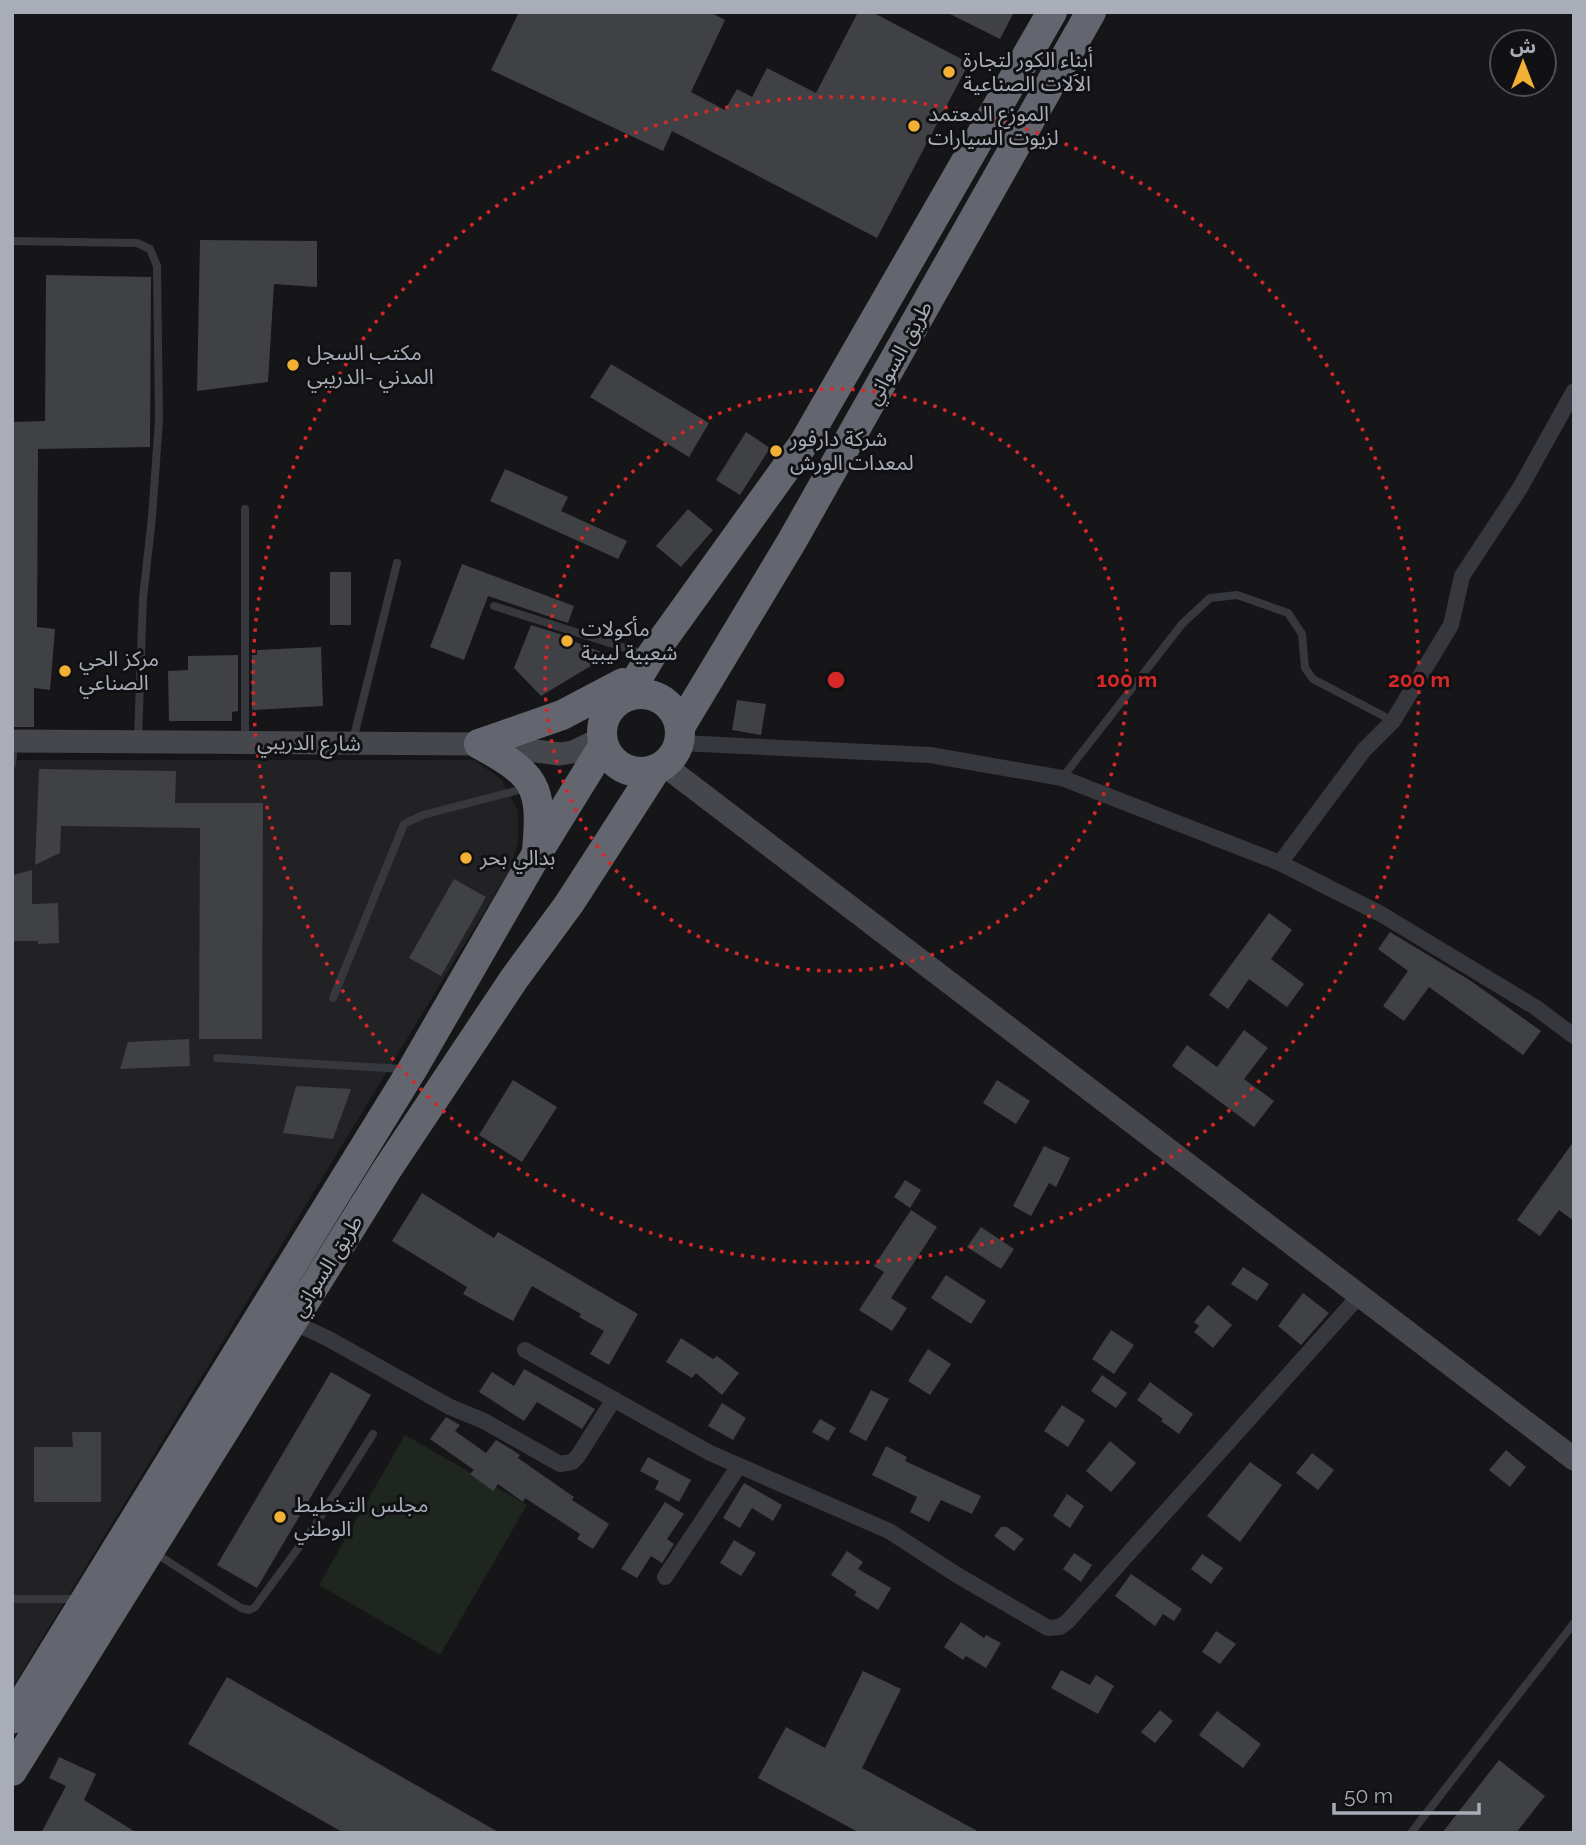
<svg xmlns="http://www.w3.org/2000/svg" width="1586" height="1845" font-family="Raleway,'Noto Sans Arabic',sans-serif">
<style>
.built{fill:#222225}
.green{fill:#1e261f}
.building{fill:#404145}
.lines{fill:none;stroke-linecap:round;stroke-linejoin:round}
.lane{stroke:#37383d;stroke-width:8}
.street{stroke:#37383d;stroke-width:16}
.secondary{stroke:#45474d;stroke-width:23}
.highway{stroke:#63666e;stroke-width:30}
.ring{fill:none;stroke:#d62828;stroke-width:3.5;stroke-dasharray:3.5 7}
.poi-dot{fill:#f2b134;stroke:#111113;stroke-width:2.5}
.labels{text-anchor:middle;stroke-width:6;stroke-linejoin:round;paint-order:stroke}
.poi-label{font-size:21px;fill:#a8adb8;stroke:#111113;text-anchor:start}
.street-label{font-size:21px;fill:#a8adb8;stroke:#111113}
.centre{fill:#d62828;stroke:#111113;stroke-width:3.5}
.ring-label{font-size:21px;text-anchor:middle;font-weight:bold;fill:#d62828;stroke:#111113;stroke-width:6;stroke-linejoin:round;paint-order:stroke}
</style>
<rect width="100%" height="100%" fill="#161618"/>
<path class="built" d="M 12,760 L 474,760 L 501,779 L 518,811 L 518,843 L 509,871 L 12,1688 Z"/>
<path class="green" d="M 405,1435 L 527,1505 L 440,1655 L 319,1585 Z"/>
<path class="building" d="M 519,12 L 710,12 L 725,20 L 691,92 L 725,110 L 737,89 L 752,97 L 767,68 L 816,93 L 858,12 L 872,12 L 969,63 L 877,238 L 672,131 L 663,151 L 491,70 Z
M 946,12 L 1014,12 L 1000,39 Z
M 200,240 L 317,241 L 317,287 L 274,284 L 268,382 L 197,391 Z
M 46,275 L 151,277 L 150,447 L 38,449 L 37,627 L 55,629 L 50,690 L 34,688 L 34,727 L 12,727 L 12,422 L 45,421 Z
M 611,364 L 709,423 L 689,457 L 590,397 Z
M 746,432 L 770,448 L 740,495 L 716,480 Z
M 505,469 L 568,497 L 561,511 L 627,541 L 618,559 L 490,501 Z
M 688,509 L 713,530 L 681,567 L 656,546 Z
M 462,564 L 574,606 L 568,623 L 488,596 L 464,660 L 430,647 Z
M 330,572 L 351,572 L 351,625 L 330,625 Z
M 531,625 L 563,635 L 562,637 L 609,655 L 541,696 L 514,668 Z
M 321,647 L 323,706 L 252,710 L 252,655 L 257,655 L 257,650 Z
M 238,655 L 238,711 L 232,712 L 232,721 L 169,721 L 168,671 L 188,670 L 188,656 Z
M 737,700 L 766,704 L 761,735 L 732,730 Z
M 39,769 L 176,771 L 175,803 L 263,803 L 262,1039 L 199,1039 L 200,828 L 61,826 L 60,853 L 35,865 Z
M 32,870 L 32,904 L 58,903 L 59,943 L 38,944 L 38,941 L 13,941 L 13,875 Z
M 454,879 L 486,897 L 441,976 L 409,958 Z
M 1269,913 L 1292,930 L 1271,959 L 1304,984 L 1287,1007 L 1249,979 L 1228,1009 L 1209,995 Z
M 1390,932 L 1471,981 L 1541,1031 L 1523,1055 L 1429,987 L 1404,1021 L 1383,1006 L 1408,971 L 1378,949 Z
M 1244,1030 L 1268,1048 L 1244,1079 L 1274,1101 L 1254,1127 L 1172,1066 L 1187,1045 L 1217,1067 Z
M 189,1039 L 190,1066 L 120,1069 L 128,1042 Z
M 513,1080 L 557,1107 L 522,1162 L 479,1135 Z
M 997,1080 L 1030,1101 L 1016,1124 L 983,1103 Z
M 296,1086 L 351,1089 L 333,1139 L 283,1133 Z
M 1574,1141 L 1574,1221 L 1559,1210 L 1540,1236 L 1517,1220 Z
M 1044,1146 L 1070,1158 L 1056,1187 L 1049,1183 L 1031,1216 L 1013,1206 Z
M 905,1180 L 921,1190 L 910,1208 L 894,1197 Z
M 422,1193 L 494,1238 L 498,1232 L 638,1314 L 609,1365 L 590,1354 L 604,1331 L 579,1317 L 581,1314 L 532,1286 L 513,1321 L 463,1294 L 467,1287 L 392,1241 Z
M 911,1210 L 937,1227 L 891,1298 L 907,1308 L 892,1331 L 859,1310 L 884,1272 L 874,1266 Z
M 981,1227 L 1014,1249 L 1001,1269 L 967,1247 Z
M 1243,1267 L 1269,1284 L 1257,1301 L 1231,1284 Z
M 946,1275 L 986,1301 L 971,1324 L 931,1298 Z
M 1303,1293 L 1329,1313 L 1301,1345 L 1278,1326 Z
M 1208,1305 L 1232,1325 L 1213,1348 L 1194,1332 L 1199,1326 L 1194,1322 Z
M 1111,1330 L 1134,1345 L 1114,1374 L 1092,1359 Z
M 681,1338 L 713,1359 L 717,1356 L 739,1373 L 722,1395 L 696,1373 L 692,1378 L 666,1362 Z
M 928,1349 L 951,1364 L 930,1395 L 908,1381 Z
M 524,1369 L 595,1409 L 582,1429 L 537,1402 L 524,1421 L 479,1392 L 492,1372 L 514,1386 Z
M 331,1372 L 371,1395 L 257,1588 L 217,1565 Z
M 1102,1375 L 1127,1393 L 1116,1408 L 1091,1391 Z
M 1150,1382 L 1193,1414 L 1179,1434 L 1161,1421 L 1163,1419 L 1137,1400 Z
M 871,1390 L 889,1399 L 866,1441 L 849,1432 Z
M 722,1403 L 746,1418 L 733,1440 L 708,1426 Z
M 1062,1405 L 1085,1420 L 1068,1447 L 1044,1431 Z
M 446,1417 L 460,1425 L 455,1431 L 486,1453 L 496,1440 L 511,1449 L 520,1455 L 518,1458 L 574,1497 L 572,1500 L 609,1524 L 593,1549 L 577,1539 L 580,1534 L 525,1498 L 523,1502 L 498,1484 L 493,1491 L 470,1474 L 474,1470 L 430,1439 Z
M 820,1419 L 836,1428 L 828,1441 L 812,1432 Z
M 72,1432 L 101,1432 L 101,1502 L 34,1502 L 34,1447 L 73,1447 Z
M 1110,1441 L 1136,1463 L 1111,1492 L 1086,1471 Z
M 886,1446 L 907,1457 L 905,1461 L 981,1496 L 972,1514 L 941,1500 L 929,1522 L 910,1512 L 917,1497 L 872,1475 Z
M 1506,1450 L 1526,1467 L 1510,1487 L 1489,1470 Z
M 1312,1453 L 1334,1470 L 1318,1490 L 1296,1473 Z
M 648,1457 L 691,1480 L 679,1502 L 655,1489 L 659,1481 L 640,1471 Z
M 1250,1462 L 1282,1485 L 1240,1542 L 1207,1516 Z
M 744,1483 L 782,1505 L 773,1521 L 752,1508 L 740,1528 L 723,1518 Z
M 1067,1494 L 1084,1506 L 1070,1528 L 1053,1516 Z
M 665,1502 L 684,1514 L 667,1539 L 674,1544 L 662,1563 L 651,1556 L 637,1578 L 621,1569 Z
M 1001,1527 L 1007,1527 L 1024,1539 L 1014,1551 L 994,1536 Z
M 734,1540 L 756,1553 L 741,1576 L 720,1563 Z
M 847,1551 L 863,1562 L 858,1569 L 891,1588 L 878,1610 L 854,1595 L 857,1592 L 831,1575 Z
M 1074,1553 L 1092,1565 L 1081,1582 L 1063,1569 Z
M 1202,1554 L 1223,1568 L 1211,1584 L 1191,1569 Z
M 1131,1574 L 1182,1609 L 1174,1621 L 1163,1614 L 1155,1626 L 1115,1596 Z
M 961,1622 L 984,1638 L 986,1635 L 1001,1643 L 986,1668 L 966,1656 L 963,1660 L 944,1647 Z
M 1216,1631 L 1236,1644 L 1220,1664 L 1202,1652 Z
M 1061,1670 L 1090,1685 L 1096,1675 L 1114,1686 L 1098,1714 L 1051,1688 Z
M 863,1671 L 901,1689 L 862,1768 L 981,1833 L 860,1833 L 758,1778 L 786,1727 L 825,1748 Z
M 227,1677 L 500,1833 L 344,1833 L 188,1744 Z
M 1160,1710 L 1173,1721 L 1155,1743 L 1141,1732 Z
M 1217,1711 L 1261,1744 L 1243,1768 L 1199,1735 Z
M 59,1757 L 96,1774 L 84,1800 L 137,1833 L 41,1833 L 66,1786 L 49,1778 Z
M 1499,1760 L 1545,1796 L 1516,1833 L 1442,1833 Z"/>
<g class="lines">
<path class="lane" d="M 12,241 L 137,243 L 150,249 L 157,266 L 159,420 L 152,517 L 143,598 L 138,738
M 494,606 L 644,654
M 245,739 L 245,509
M 353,740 L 397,563
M 12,764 L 14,744
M 1062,778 L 1182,624 L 1210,598 L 1237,595 L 1288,613 L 1302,634 L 1305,668 L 1313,679 L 1393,721
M 333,998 L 404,824 L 423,815 L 527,788
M 217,1058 L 403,1069
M 155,1553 L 241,1608 L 249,1610 L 255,1607 L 316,1524 L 373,1434
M 12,1599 L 79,1599
M 1411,1833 L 1574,1623"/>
<path class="street" d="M 680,743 L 930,755 L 1062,778 L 1280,863 L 1381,914 L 1535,1007 L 1574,1036
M 1280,863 L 1364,750 L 1393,721 L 1451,625 L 1462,576 L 1520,488 L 1574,391
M 292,1322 L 327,1338 L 450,1407 L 484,1421 L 560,1464 L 572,1462 L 578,1456 L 614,1399
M 525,1350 L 710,1453 L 889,1531 L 957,1575 L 1048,1628 L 1060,1627 L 1068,1621 L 1359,1296
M 665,1577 L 738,1467"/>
<path class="secondary" d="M 12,741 L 479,744 L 560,754 L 573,752 L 602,738
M 664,765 L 1574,1459"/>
<path class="highway" d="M602 733a39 39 0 1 1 78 0a39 39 0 1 1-78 0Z
M 626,697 L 651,656 L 804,443 L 1052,12
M 680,727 L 792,541 L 1091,12
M 479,744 L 562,715 L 623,683
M 479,744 C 536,775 543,786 537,851
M 12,1719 L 412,1070 L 536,855 L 604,745
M 12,1771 L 386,1171 L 514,979 L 569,904 L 656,769"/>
</g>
<g class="ring">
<circle cx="836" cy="680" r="291"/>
<circle cx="836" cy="680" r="583"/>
</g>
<g class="poi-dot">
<circle cx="949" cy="72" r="7"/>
<circle cx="914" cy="126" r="7"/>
<circle cx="293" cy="365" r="7"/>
<circle cx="776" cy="451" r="7"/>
<circle cx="567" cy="641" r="7"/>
<circle cx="65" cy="671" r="7"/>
<circle cx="466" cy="858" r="7"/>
<circle cx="280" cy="1517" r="7"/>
</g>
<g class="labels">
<g class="poi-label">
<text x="963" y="67">أبناء الكور لتجارة<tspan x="963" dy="24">الاَلات الصناعية</tspan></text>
<text x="928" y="121">الموزع المعتمد<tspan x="928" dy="24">لزيوت السيارات</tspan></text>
<text x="307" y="360">مكتب السجل<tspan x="307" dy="24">المدني -الدريبي</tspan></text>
<text x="790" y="446">شركة دارفور<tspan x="790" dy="24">لمعدات الورش</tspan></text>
<text x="581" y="636">مأكولات<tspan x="581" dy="24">شعبية ليبية</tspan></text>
<text x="79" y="666">مركز الحي<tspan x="79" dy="24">الصناعي</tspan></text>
<text x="480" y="865">بدالي بحر</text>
<text x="294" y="1512">مجلس التخطيط<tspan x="294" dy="24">الوطني</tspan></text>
</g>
<g class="street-label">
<text transform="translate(899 353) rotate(-61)" y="7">طريق السواني</text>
<text transform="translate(309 743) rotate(1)" y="7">شارع الدريبي</text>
<text transform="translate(327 1266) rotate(-58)" y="7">طريق السواني</text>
</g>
</g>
<circle cx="836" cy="680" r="10" class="centre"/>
<g class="ring-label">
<text x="1127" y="687">100 m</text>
<text x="1419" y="687">200 m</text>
</g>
<rect width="1586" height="1845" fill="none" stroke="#a8adb8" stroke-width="28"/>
<g transform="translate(1523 63)"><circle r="33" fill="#111113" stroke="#4d4f55" stroke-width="2"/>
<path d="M0-5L12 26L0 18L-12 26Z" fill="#f2b134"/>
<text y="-10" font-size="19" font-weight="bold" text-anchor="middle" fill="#a8adb8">ش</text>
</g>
<path d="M1334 1803v10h145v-10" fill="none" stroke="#a8adb8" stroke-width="3.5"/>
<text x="1344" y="1803" font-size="21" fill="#a8adb8" stroke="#111113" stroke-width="5" paint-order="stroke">50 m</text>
</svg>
